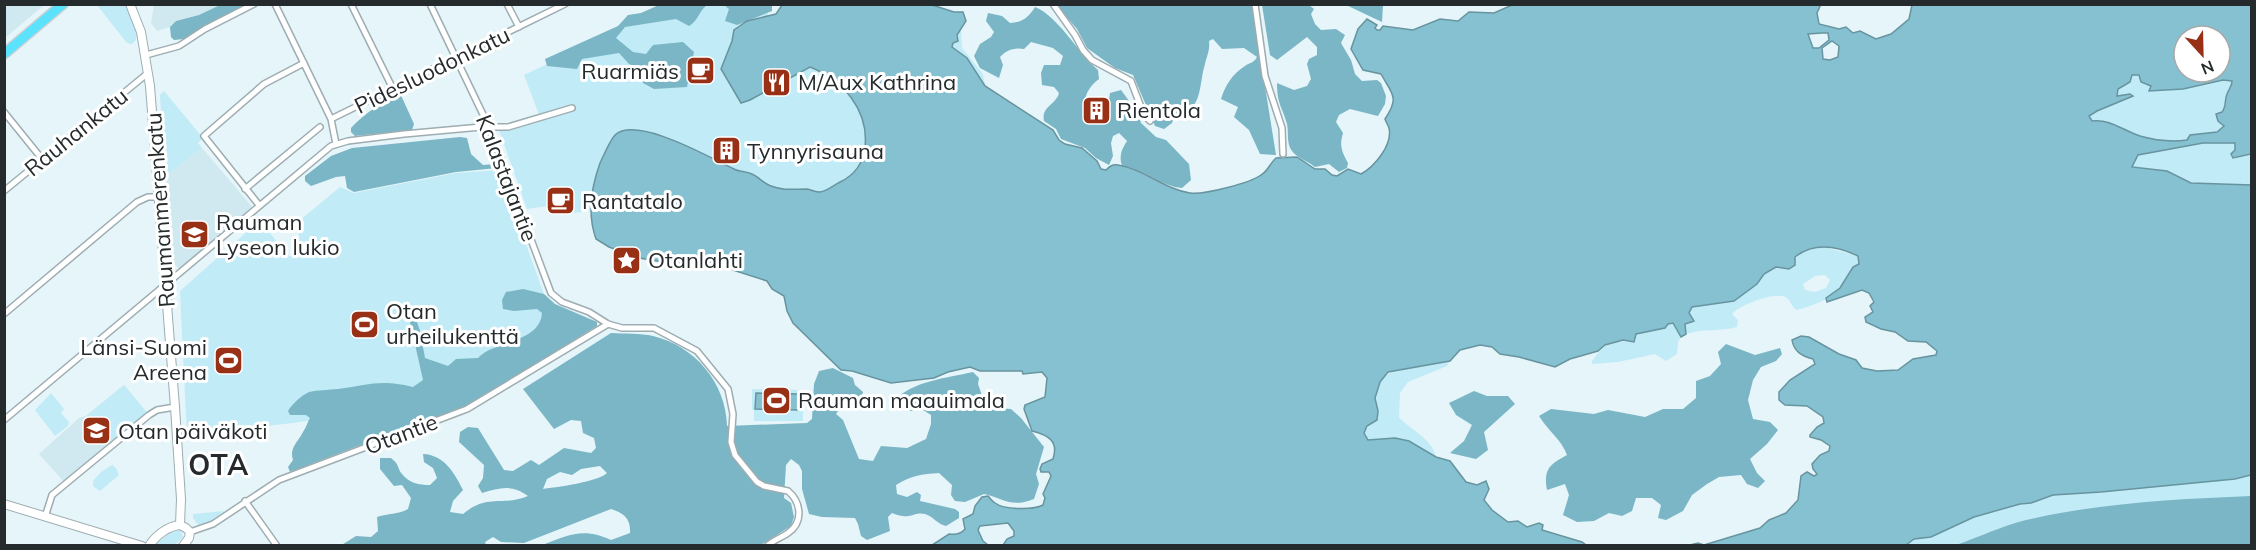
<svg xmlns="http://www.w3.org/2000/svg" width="2256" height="550" font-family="Mulish,sans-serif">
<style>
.built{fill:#d0e8ef}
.green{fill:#c1ebf6;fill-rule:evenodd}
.forest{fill:#7ab6c5;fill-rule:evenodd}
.water{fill:#85c1d0;stroke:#68949f;stroke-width:1.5;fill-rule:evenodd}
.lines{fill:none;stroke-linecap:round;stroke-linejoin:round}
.minor-casing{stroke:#9eadb1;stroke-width:8}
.secondary-casing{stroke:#9eadb1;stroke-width:10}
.trunk-casing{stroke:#cfd0d1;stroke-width:12}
.minor{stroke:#fff;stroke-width:5}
.secondary{stroke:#fff;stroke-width:8}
.trunk{stroke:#5be2fc;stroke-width:9}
.labels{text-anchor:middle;stroke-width:6;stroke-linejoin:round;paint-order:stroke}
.street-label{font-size:22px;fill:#252b2c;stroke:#fff}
.poi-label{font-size:22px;fill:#252b2c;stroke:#fff;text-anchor:start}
.district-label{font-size:28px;font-weight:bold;letter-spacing:1.5px;fill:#252b2c;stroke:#fff}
</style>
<rect width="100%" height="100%" fill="#e5f5f9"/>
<path class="built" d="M 5,4 L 44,4 L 44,5 L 5,38 Z
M 154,5 L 220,5 L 199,15 L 176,21 L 170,27 L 157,31 L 151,23 Z
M 202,148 L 253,208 L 179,269 L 172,261 L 165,177 Z
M 124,385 L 149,415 L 65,483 L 39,454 L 79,418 L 86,416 Z"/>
<path class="green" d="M 763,4 L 769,16 L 747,21 L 736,27 L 732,41 L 721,69 L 750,100 L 810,67 L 834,81 L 850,95 L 863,118 L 867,135 L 863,161 L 855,172 L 826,191 L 817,193 L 808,189 L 782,189 L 769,186 L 751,174 L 735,170 L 722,162 L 669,138 L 616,134 C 601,160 596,177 591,206 L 591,211 L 563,214 L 561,204 L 527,209 L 498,127 L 540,117 L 524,75 L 672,5 Z
M 97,5 L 126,5 L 137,30 L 136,40 L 132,44 L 127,43 Z
M 959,29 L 961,30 L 962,48 L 983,74 L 985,86 L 952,56 L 951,43 Z
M 2130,73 L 2234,79 L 2226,127 C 2190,157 2130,135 2091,123 L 2086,116 L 2115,98 L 2117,88 Z
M 164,91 L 203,138 L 198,143 L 202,148 L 165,177 L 160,95 Z
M 2239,140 L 2251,151 L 2251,187 L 2190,185 L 2128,169 L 2137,153 L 2175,145 Z
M 499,170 L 544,294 L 552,355 L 458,410 L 357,447 L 331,417 C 283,426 235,428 187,437 L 180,291 L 259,221 L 290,256 L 296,256 L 299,233 L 293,226 L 340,187 L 354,193 L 456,173 Z
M 1821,246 L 1858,256 L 1859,265 C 1850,269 1847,278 1841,286 C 1831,300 1812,306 1796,310 C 1792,307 1790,300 1787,298 C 1777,290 1738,306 1732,314 L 1738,320 L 1737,327 C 1721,332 1703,328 1686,334 L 1684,324 L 1690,323 L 1689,313 L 1692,307 L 1734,301 L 1757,284 L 1764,274 L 1776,267 L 1789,269 C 1797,253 1805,250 1821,246 ZM 1825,275 L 1830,280 L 1826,288 L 1815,292 L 1805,290 L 1803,284 L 1815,276 Z
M 1673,323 L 1681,337 L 1678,342 L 1677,354 L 1666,361 L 1655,354 L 1618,362 L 1592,364 L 1592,361 C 1604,344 1613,339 1634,342 L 1636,334 L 1665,328 L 1668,324 Z
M 1450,361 L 1447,366 L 1408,382 L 1400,393 L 1399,417 C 1410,430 1432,438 1436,457 L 1395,438 L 1368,440 L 1364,433 L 1378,411 C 1366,361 1417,368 1450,361 Z
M 124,385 L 149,415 L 110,446 L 86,416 Z
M 752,389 L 803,390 L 803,421 L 754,421 L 754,410 L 752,410 Z
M 51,393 L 64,409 L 61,413 L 69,422 L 68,426 L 55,436 L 35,410 Z
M 2251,463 L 2251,545 L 1884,546 L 2071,482 Z
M 112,465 L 116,468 L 119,475 L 100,491 L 93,486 L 93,481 L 101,472 Z
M 224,511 L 209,523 L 199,526 L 193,518 L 193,514 Z
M 178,529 L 181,531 L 183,537 L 175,545 L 153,546 L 174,530 Z"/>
<path class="forest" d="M 220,5 L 246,5 L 184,39 L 174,40 L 171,37 L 170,27 L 176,21 L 199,15 Z
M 659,5 L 707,5 C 699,11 698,21 689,26 L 676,19 L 625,27 L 616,38 L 633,52 L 646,54 L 653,45 L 683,42 L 694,52 L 687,87 L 654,89 L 643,83 L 641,69 L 629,64 L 619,53 L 582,59 L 577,69 L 547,66 L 545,59 L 618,26 L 628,15 L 641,13 Z
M 724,5 L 772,5 L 772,11 L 737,25 L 725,21 L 729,9 Z
M 1056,5 L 1252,5 L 1276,155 L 1260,154 L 1249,130 L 1234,117 L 1238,107 L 1221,99 C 1225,86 1232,74 1245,66 C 1250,62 1253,64 1257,57 L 1244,48 L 1222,49 L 1213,39 L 1209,41 C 1210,51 1207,55 1205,64 C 1198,87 1204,110 1174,117 L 1172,123 L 1164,129 L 1155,126 L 1133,75 L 1115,68 L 1087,48 L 1077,29 Z
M 1262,5 L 1309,5 L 1314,9 L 1311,14 L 1315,24 L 1321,30 L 1336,29 L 1345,35 L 1341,43 L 1351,60 L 1355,74 L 1362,81 L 1377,80 L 1381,83 L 1386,96 L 1385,104 L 1378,116 L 1350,109 L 1339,115 L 1336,122 L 1343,133 C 1339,146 1342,152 1348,163 L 1347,168 L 1339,172 L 1329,164 L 1315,167 C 1308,161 1297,158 1292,151 C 1286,143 1289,133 1287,124 C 1282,106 1277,104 1277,83 L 1294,90 L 1307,86 L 1311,79 L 1307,64 L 1309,59 L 1317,55 L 1317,47 L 1307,37 L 1277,60 L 1270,55 Z
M 1346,5 L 1383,5 L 1382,22 Z
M 1035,7 C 1058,16 1078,53 1098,70 L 1099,79 C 1085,89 1082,103 1085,120 L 1094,122 L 1107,113 L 1110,93 L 1121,90 L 1138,113 L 1141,123 L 1156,137 L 1166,140 L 1189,164 L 1191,180 L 1182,188 C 1163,187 1144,169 1122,166 C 1119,156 1121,150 1127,141 L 1119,133 L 1113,136 L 1111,143 L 1113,156 L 1109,165 L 1096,158 L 1085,148 L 1061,139 L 1056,129 L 1044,121 C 1041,106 1056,105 1059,93 L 1054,87 L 1042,85 L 1041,73 L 1044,65 L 1060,65 L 1063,56 L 1053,48 L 1031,42 L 1024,49 C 1015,47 1006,50 1000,57 L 1003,65 L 999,78 L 980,68 L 974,56 L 980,44 L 991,37 L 994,32 L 986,21 L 988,13 L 1002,16 L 1010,23 C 1023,22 1028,18 1035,7 Z
M 400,93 L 414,124 L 412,130 L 355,136 L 351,132 L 351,128 C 365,113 382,102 400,93 Z
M 460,137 L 467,138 L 471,154 L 483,165 L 495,164 L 497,168 L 456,172 L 354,192 L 347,188 L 345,176 L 336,177 L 311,186 L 305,181 L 305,176 L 331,156 L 352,148 Z
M 523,289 L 544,294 L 555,304 L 597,322 L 597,326 L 492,391 L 458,410 L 413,425 L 290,472 L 288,467 L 293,460 C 289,448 298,442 303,432 C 306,428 307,423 310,418 L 306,415 L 290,415 L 288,411 C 292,404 302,395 309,392 C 318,390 329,390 338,389 C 369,385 380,379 413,387 L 423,380 L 410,322 L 411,317 L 415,316 L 420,331 L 425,358 L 448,366 L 456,359 L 478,358 C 495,340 540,343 542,313 L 537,309 L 514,311 L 503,309 L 502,300 L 506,292 Z
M 611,333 C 625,334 640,333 653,336 C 695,346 726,383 727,426 L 807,423 L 812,419 L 814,384 L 819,371 L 833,368 L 853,378 L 855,385 L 863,392 L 861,403 L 842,405 L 836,414 L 843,420 L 859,459 L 873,461 L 881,446 L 907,448 L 926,439 L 931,424 L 931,415 L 923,410 L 910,411 L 906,406 L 894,405 L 893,402 C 911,381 947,378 973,372 L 979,378 L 978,384 L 986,407 L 1011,409 L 1021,418 L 1044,447 L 1036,474 L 1039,484 L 1034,499 C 1011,508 1005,499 984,494 L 965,502 L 955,501 L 951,495 L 952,485 L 939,473 C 922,474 910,476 896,485 L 897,494 L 907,497 L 917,492 L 921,495 L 920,501 L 955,509 L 959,512 L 959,518 L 946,526 C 937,524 934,517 925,514 C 913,511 911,521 892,513 L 888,517 L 890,531 L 867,540 L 861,536 L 858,524 L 855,518 L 822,517 L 809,514 L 802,489 L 802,471 L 799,465 L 791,459 L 786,465 L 784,498 L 791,503 L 794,517 L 791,526 L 761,545 L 542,545 C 569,535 583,527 611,540 L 630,533 C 631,519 624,513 611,509 L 524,543 L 501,542 L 493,537 L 485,542 L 486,545 L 340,546 L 356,536 L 371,537 L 378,531 L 377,517 C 389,513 397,515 408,509 L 411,498 L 402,485 L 394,486 L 380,469 L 380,458 L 391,458 C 400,465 397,468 402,474 C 409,483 419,485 430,485 L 437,478 L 433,468 L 424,462 L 423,454 C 444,455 454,472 463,490 L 453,501 L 450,512 L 463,514 C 488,493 502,507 528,496 C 512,484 500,488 482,493 L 478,486 L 483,478 L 484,465 L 459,442 L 460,432 L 468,427 L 478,428 L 504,470 L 513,471 L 531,460 L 539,465 L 564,448 L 591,453 L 596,448 L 594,438 L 583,433 L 581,421 L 571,420 L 554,429 L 523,389 ZM 600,466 L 607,473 C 597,482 558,487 543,489 L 547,479 L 560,472 L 572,475 L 581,469 Z
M 1726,344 L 1755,355 L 1780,348 L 1782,354 L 1776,361 L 1761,367 L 1753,380 L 1748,400 L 1753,419 L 1770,422 L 1778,430 L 1767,444 L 1750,459 L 1757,473 L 1765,481 L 1758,488 L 1747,484 L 1741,475 L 1719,477 L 1707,484 L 1692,495 L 1683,511 L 1666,520 L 1658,518 L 1661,505 L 1652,498 L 1636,498 L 1632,511 L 1622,516 L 1609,513 L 1594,521 L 1577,522 L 1563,515 L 1569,495 L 1565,484 L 1547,490 C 1543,469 1550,464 1567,455 C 1562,440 1548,431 1539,416 L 1551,409 L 1594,414 L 1608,410 L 1645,417 L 1663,409 L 1683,409 L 1696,398 L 1696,381 L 1710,376 L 1721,364 L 1718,352 Z
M 1474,391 L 1487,396 L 1508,396 L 1515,404 L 1484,432 L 1488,450 L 1476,459 L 1450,453 L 1464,441 L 1472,425 L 1456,415 L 1449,403 Z
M 2251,496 L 2251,545 L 1956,545 C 1979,537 2002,526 2026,520 C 2099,503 2177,499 2251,496 Z"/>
<path class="water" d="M 929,4 L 954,12 L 963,12 L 966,21 L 957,35 L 958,41 L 953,43 L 952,47 L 967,58 L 985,86 L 1053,130 L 1059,140 L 1065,144 L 1082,148 L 1097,161 L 1101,169 L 1106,170 C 1109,167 1112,164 1118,165 C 1144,169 1164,189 1190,193 C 1204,195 1250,183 1261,175 C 1268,171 1270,163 1276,158 L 1297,157 L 1315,169 L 1325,169 L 1332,175 L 1337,176 L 1348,169 L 1361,174 C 1374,167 1393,145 1389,128 C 1388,125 1386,122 1385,119 C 1400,97 1392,94 1381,74 L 1363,70 L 1351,49 L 1358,29 L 1367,19 L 1377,25 L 1375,28 L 1377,30 L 1380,30 L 1383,26 L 1413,30 L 1440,19 L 1458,21 L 1469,12 L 1494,13 L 1512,5 L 1821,4 L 1817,13 L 1819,24 L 1839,29 L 1846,27 L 1853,33 L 1860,31 L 1876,39 L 1891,34 L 1909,19 L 1912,5 L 2251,5 L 2251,154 L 2233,158 L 2231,154 L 2235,150 L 2235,143 L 2203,143 L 2138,155 L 2132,167 L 2167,171 L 2191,183 L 2251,185 L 2251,475 L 2235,479 L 2101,492 L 2053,495 L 2031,503 L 2020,504 L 1974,517 L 1931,537 L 1914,539 L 1906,545 L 1690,545 L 1698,543 L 1704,545 L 1760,528 L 1769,520 L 1786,513 L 1798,500 L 1801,476 L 1807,472 L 1814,476 L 1817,474 L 1813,469 L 1812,464 L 1820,455 L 1829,451 L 1830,446 L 1821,440 L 1810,437 L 1810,435 L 1817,427 L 1824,423 L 1823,417 L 1807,406 L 1785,405 L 1779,400 L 1779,392 L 1790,380 L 1815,364 L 1813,359 C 1802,356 1794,352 1792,340 L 1801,336 L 1809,337 L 1839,354 L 1856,360 L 1862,368 L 1877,371 L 1898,370 L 1913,359 L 1936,355 L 1937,351 L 1926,342 L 1908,341 L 1895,332 L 1881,329 L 1866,322 L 1865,317 L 1873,312 L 1870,306 L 1874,302 L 1869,293 L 1862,290 L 1827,302 L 1826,298 L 1840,288 L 1853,267 L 1859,264 L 1858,256 C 1837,246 1814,242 1795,257 L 1795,265 L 1789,269 L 1776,267 L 1764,274 L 1757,284 L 1734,301 L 1692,307 L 1689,313 L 1694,321 L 1685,324 L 1686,334 L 1681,337 L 1673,323 L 1668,324 L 1665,328 L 1636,334 L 1634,342 L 1623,340 L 1605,345 L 1598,351 L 1570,359 L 1555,367 L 1519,357 L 1500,354 L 1492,347 L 1480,345 L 1460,350 L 1450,361 L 1388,372 L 1380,382 L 1375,398 L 1378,411 L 1377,420 L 1367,426 L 1364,433 L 1368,440 L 1395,438 L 1409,441 L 1436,457 L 1450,461 L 1466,482 L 1477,485 L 1486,481 L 1489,489 L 1484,500 L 1492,510 L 1508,522 L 1518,521 L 1527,527 L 1539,523 L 1543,525 L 1542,530 L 1582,542 L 1586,545 L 1003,545 L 1007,539 L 1014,536 L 1014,531 L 1008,523 L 980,526 L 978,530 L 983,541 L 988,545 L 932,545 L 949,534 C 955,535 961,534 965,529 L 963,519 L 973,514 L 975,506 L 982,497 L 988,496 C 990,498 992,501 995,503 C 1004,510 1034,510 1043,505 L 1045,498 L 1043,494 L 1051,476 L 1049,472 L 1041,472 L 1040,469 L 1042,464 L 1053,459 C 1059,441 1048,435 1032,431 L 1024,409 L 1025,405 L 1045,397 L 1047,378 L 1042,372 L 1023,374 L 1022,371 L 980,371 L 970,367 L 948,372 L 934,378 L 891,383 L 852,371 L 841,370 L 793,323 L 787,311 L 784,296 L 772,289 L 767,281 L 733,270 L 723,263 L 705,262 L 687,266 L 639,258 L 609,247 L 596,239 C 587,214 591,188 600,163 C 604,155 609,142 615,135 C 637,115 712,159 734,169 C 739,172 746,171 752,174 C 759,177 764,184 771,186 C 784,191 794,189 807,189 C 812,190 815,192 820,192 C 827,191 834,185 840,182 C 855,175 863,164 865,147 C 869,110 843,80 810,67 L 750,100 L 741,103 L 721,69 L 732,41 L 734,30 L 747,21 L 776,14 L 782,5 ZM 1822,33 L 1828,33 L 1829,40 L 1819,48 L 1813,48 L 1808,34 ZM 2184,36 L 2220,36 L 2220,72 L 2184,72 ZM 1832,41 L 1839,46 L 1838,57 L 1830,60 L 1823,59 L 1822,48 ZM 2132,75 L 2139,75 L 2141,82 L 2151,86 L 2149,91 L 2183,89 L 2223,80 L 2232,81 C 2232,87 2229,88 2227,94 C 2224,101 2227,106 2222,112 L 2216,114 L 2218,121 L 2224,126 L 2217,132 L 2190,135 L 2187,140 C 2172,142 2154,140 2140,136 C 2122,130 2111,119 2092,121 L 2089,116 L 2097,111 L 2133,96 L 2130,94 L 2117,96 L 2118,89 L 2130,82 Z
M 756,393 L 801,394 L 800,410 L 755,409 Z"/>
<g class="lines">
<defs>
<path id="minor" d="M 275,4 L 331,119 L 336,144
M 351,4 L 393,89
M 430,4 L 489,127 L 551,293 L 562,302 L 589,312 L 608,324 L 622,328 L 654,328 L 697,351 L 728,389 L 733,414 L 731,442 L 735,455 L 757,482 L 764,486 L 788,491 C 801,502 804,522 788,533 C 781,538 773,540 767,546
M 507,4 L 519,27
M 1053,4 L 1075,35 L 1083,50 L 1092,60 L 1131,81 L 1144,115 L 1150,121
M 1255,4 L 1265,76 L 1282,128 L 1283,154
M 146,55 L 179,46 L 205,29 L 254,4
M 4,112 L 42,159
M 331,119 L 565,4
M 245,189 L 320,127
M 4,191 L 148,73
M 259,205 L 204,136 L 264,84 L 304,63
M 4,314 L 137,202 L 148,197 L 158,197
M 4,420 L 331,146 L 348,141 L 404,134 L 481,127 L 508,127 L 572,108
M 245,501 L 277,546
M 45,517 L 52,495 L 149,415 L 157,410 L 175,407
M 190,532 L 213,524 L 279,480 L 467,409 L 608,324"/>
<path id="secondary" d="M 130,4 L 141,32 L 150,86 L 175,407 L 181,499 L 180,525
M 4,504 L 142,546
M 149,546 C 155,536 168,526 180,525 L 186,528 L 190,532 L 189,538 L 183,546"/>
<path id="trunk" d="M 4,54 L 63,4"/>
</defs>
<use href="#minor" class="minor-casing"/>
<use href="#secondary" class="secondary-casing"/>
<use href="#trunk" class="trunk-casing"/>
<use href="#minor" class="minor"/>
<use href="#secondary" class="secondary"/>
<use href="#trunk" class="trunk"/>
</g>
<defs>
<symbol id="cafe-square" viewBox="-11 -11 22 22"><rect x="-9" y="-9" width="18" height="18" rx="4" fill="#983015" stroke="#fff"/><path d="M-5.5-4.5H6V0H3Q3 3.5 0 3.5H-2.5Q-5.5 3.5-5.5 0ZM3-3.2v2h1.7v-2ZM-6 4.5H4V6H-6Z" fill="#fff"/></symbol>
<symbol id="restaurant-square" viewBox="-11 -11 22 22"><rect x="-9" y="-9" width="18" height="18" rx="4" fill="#983015" stroke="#fff"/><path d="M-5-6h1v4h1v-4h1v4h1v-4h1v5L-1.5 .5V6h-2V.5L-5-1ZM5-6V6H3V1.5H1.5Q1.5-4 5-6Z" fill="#fff"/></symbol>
<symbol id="building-square" viewBox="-11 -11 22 22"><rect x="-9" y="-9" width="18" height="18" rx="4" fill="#983015" stroke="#fff"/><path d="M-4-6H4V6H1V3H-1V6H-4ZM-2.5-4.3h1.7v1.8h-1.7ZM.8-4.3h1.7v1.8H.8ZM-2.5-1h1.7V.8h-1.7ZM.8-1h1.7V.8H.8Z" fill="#fff"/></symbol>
<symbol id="school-square" viewBox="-11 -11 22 22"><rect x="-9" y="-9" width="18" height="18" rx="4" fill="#983015" stroke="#fff"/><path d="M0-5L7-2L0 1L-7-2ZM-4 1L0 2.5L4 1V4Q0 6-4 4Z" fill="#fff"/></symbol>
<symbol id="sight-square" viewBox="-11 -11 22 22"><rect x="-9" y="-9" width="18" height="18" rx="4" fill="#983015" stroke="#fff"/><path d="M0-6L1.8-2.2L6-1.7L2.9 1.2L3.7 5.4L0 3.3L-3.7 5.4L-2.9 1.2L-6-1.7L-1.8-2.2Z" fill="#fff"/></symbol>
<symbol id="stadium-square" viewBox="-11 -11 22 22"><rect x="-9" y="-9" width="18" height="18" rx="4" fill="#983015" stroke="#fff"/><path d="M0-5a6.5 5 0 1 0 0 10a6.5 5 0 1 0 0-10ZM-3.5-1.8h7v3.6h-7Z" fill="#fff"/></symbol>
</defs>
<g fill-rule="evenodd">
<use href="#cafe-square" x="684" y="54" width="33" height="33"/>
<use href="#restaurant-square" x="760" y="66" width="33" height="33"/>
<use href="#building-square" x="1080" y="94" width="33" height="33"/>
<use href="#building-square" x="710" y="134" width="33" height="33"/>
<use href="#cafe-square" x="544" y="184" width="33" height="33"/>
<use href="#school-square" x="178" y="218" width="33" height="33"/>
<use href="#sight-square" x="610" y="244" width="33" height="33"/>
<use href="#stadium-square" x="348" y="308" width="33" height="33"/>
<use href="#stadium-square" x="212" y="344" width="33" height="33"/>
<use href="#stadium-square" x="760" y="384" width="33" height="33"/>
<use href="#school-square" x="80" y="414" width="33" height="33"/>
</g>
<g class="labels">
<g class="street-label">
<text transform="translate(432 70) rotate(-26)" y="8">Pidesluodonkatu</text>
<text transform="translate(76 132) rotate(-39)" y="8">Rauhankatu</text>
<text transform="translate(507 178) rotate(69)" y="8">Kalastajantie</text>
<text transform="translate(160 210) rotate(-94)" y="8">Raumanmerenkatu</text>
<text transform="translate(401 434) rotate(-21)" y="8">Otantie</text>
</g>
<g class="poi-label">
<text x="679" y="79" text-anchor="end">Ruarmiäs</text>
<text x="798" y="90">M/Aux Kathrina</text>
<text x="1117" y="118">Rientola</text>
<text x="747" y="159">Tynnyrisauna</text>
<text x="582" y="209">Rantatalo</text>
<text x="216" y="230">Rauman<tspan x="216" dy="25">Lyseon lukio</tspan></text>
<text x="648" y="268">Otanlahti</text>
<text x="386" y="319">Otan<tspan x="386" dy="25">urheilukenttä</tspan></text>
<text x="207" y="355" text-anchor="end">Länsi-Suomi<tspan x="207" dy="25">Areena</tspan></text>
<text x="798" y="408">Rauman maauimala</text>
<text x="118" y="439">Otan päiväkoti</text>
</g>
<g class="district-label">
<text x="219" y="475">OTA</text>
</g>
</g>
<rect width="2256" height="550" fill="none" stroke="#252b2c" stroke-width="12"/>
<g transform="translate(2202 54) rotate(158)"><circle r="28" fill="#ffffff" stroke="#a8aaab" stroke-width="1.5"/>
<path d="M0-4.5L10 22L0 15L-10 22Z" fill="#983015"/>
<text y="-9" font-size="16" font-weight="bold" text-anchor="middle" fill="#252b2c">N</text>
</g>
</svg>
